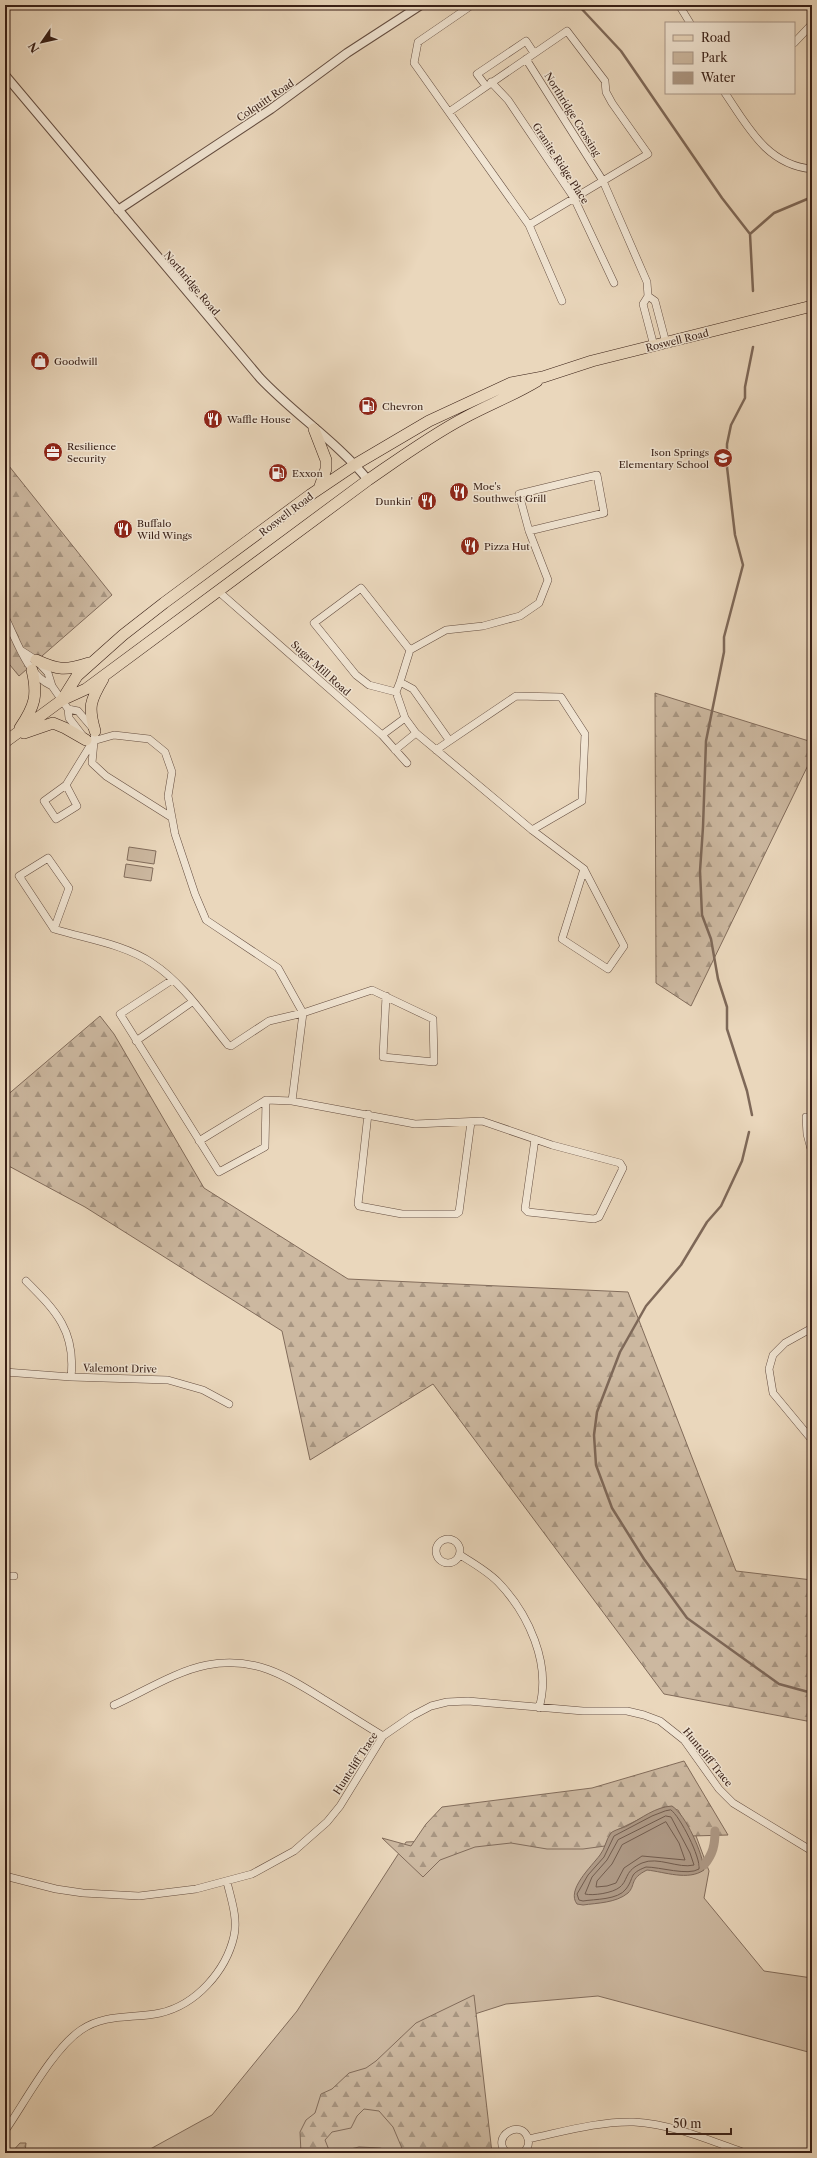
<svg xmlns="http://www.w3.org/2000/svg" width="817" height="2158" font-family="'Libre Caslon Text',serif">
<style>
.green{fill:#ccb8a0;stroke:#826c5b}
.forest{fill:url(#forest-firs);stroke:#826c5b}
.water{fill:#ad9884;stroke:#7e6858}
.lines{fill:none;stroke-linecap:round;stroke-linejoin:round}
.shore{stroke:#725c4d;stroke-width:1}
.stream{stroke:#7e6858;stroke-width:2.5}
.canal{stroke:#ad9884;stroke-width:9}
.minor-casing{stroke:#644d40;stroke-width:8}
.tertiary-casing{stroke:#644d40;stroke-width:10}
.primary-casing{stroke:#381f16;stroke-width:12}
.minor{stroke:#f1e5d3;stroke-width:7}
.tertiary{stroke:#f1e5d3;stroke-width:8}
.primary{stroke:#ead7bc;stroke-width:11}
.labels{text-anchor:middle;stroke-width:3;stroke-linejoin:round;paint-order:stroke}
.street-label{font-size:10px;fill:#381f16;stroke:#f1e5d3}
.poi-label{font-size:10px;fill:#381f16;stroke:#f1e5d3;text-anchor:start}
</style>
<defs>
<pattern id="forest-firs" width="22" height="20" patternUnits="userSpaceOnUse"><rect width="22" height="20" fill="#ccb8a0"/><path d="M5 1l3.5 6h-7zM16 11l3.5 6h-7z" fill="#a79581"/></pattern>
</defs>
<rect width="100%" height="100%" fill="#ead7bc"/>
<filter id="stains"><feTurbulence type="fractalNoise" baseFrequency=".005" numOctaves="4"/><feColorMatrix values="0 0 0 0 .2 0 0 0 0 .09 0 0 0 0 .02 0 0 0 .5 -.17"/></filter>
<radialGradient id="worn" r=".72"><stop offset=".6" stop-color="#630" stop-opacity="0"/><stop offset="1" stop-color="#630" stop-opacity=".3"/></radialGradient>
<path class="green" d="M 129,847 L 156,851 L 154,864 L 127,860 Z
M 126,864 L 153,868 L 151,881 L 124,877 Z
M 667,1803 L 692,1825 L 709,1871 L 704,1898 L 764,1971 L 812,1978 L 812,2053 L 598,1996 L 506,2004 L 400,2038 L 412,2153 L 143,2153 L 212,2115 L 297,2011 L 406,1842 L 598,1834 Z"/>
<path class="forest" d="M 5,461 L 112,595 L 19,676 L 5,659 Z
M 655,693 L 812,742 L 812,757 L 691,1006 L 656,983 Z
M 100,1016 L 114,1034 L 204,1188 L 348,1279 L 628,1292 L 736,1571 L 812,1580 L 812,1722 L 664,1694 L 433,1384 L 310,1460 L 282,1331 L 85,1207 L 5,1164 L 5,1097 Z
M 684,1761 L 728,1835 L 692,1836 L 678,1810 L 664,1807 L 611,1833 L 605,1846 L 583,1849 L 547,1849 L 511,1843 L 475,1847 L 440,1860 L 423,1877 L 382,1838 L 411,1846 L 426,1824 L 442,1807 L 592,1788 Z
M 474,1995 L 492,2153 L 404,2153 L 393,2127 L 379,2111 L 364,2109 L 357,2116 L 351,2128 L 332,2132 L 325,2140 L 329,2150 L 333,2153 L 301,2153 L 300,2132 L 306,2120 L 315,2113 L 321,2094 L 332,2089 L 349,2073 L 366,2068 L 376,2061 L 416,2023 Z
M 20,2143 L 26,2143 L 25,2153 L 11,2153 Z"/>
<path class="water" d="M 672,1806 C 686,1815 703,1854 704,1870 C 688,1881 665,1872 647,1870 C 629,1879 636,1885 628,1893 C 616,1903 597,1903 583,1905 L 577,1904 C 566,1890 591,1867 600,1855 C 605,1849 606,1839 611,1833 C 614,1830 623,1828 627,1826 C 642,1818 655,1807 672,1806 Z
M 359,2147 L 380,2148 L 398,2153 L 343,2153 L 346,2150 Z"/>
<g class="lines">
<path class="shore" d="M 671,1810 C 680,1816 701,1858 699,1869 C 688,1876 660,1867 646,1867 C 628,1874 635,1877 626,1889 C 618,1900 595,1899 583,1901 L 579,1900 L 577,1894 L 588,1875 L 604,1857 L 614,1836 L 652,1816 L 665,1811 Z
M 666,1816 L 671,1817 L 690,1853 L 694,1865 C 678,1869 658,1856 642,1863 C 624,1871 629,1879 620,1887 C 613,1893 593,1896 585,1894 L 592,1877 L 607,1860 L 618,1840 Z
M 666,1822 L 679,1843 L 685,1860 L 642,1856 L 624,1868 L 616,1883 L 607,1886 L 596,1887 L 597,1881 L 612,1864 L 622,1845 Z"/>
<path class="stream" d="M 578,5 L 621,51 L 722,198 L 750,234 L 753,291
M 750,234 L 774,213 L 812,197
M 752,1115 L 747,1091 L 727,1029 L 727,1007 L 718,979 L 711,939 L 702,915 L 700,871 L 703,827 L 706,741 L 724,652 L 724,637 L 743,565 L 735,535 L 727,467 L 727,444 L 731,425 L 745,398 L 745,387 L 753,347
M 749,1132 L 742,1161 L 721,1206 L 707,1222 L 681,1265 L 646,1306 L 620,1352 L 597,1412 L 594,1435 L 596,1465 L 612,1508 L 644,1559 L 687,1618 L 779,1684 L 812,1693"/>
<path class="canal" d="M 704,1865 C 713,1854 715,1845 715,1831"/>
<defs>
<path id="minor" d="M 679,5 L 690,23
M 794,43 L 812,24
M 526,59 L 603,181 L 647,282 L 648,296 L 643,304 L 654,346
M 491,82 L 508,100 L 574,198 L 614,283
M 486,86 L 477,74 L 526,41 L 534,53
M 725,93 C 748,127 767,165 812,169
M 449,112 L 567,31 L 605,81 L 606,92 L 612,103 L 648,154 L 529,225 L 414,63 L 418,42 L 472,5
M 529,225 L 562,301
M 648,296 L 655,301 L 666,343
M 218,591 L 382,735 L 407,763
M 5,617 C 17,641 27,675 52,686
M 22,651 L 36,660 L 48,673 L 52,686 L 68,709 L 69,718 L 86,740 L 93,741 L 114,735 L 149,739 L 165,752 L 172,772 L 168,796 L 175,834 L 195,894 L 206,920 L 278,968 L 303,1013 L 292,1101
M 400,682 L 396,692 L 405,718 L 416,733 L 532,830 L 584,869 L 624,946 L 608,969 L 562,939 L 584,869
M 396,692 L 369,685 L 356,675 L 314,623 L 361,588 L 410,650
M 68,709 L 78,711 L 95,731 L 92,763 L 106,776 L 171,817
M 382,735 L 405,718
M 449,740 L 413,689 L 400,682 L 410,650 L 446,630 L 483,626 L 520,616 L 539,603 L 548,580 L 529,531 L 519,494 L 597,475 L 604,513 L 529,531
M 395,750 L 416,733
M 436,750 L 516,696 L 561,697 L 585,734 L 582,801 L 532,830
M 66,785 L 44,801 L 56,819 L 77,806 L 66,785 L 93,741
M 54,929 L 69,888 L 48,858 L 19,876 L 54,929 C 86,939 124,944 152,963 C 183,983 205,1017 228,1045 L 231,1046 L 269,1021 L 303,1013 L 372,990 L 433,1019 L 434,1062 L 383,1057 L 386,996
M 172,980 L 120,1014 L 219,1172 L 265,1147 L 266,1100
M 136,1041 L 192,1002
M 368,1114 L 358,1204 L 359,1206 L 402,1214 L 456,1214 L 459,1212 L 471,1122
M 806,1117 L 807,1134 L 812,1153
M 199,1141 L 266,1100 L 292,1101 L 415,1124 L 482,1121 L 552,1145 L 620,1163 L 623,1168 L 599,1217 L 594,1219 L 528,1212 L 525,1209 L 535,1139
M 26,1281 C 56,1311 76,1331 71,1377
M 812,1328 L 785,1343 L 773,1355 L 769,1369 L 773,1393 L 812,1440
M 5,1372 L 71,1377 L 168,1380 L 203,1390 L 229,1404
M436 1551a12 12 0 1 1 24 0a12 12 0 1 1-24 0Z
M 460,1555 C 473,1563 487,1571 498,1582 C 528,1613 552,1664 539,1708
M 5,1576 L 14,1576
M 114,1705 C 143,1692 176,1671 207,1665 C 254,1656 285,1675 323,1699 C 343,1711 363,1724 383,1736
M 5,1876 L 56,1889 L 83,1893 L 139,1896 L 196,1889 L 252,1874 L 294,1851 L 327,1822 L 340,1806 L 383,1736 L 412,1716 L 431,1706 L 447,1702 L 468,1701 L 583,1711 L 627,1711 L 644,1715 L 660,1721 L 684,1740 L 719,1789 L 733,1803 L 812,1851
M 5,2131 C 25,2102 53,2049 81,2030 C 106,2013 133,2019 160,2013 C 196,2005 226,1971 234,1936 C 238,1918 231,1899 227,1882
M 528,2139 C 562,2132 599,2121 634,2122 C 672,2124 709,2140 745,2153
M 507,2153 C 489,2137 522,2117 528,2139 C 530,2145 527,2149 523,2153"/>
<path id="tertiary" d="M 5,75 L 260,378 C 294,414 337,442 368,480
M 118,210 L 271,109 L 347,53 L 421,5"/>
<path id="primary" d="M 314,429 L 326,460 L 326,469 L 319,489
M 36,660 C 58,670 65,671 89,663
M 62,700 L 77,676 L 123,635 L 164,603 L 310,495 L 356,464 L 429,421 L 511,383 L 543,377 L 592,361 L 812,306
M 20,728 C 35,706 38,695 32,670
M 95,731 C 88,707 90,701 103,679
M 24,733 L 53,723 L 65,728 L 86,740
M 5,742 L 62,700 L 86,689 L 368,480 C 400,458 430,436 464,418 C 488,405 514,395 537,381"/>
</defs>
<use href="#minor" class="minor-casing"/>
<use href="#tertiary" class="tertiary-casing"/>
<use href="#primary" class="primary-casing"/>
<use href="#minor" class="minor"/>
<use href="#tertiary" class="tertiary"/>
<use href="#primary" class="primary"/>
</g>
<defs>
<symbol id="shop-disc" viewBox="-11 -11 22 22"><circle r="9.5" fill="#8f2418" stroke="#f1e5d3"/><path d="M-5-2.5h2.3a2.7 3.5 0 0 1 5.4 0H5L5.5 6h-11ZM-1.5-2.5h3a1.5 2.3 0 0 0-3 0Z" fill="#fff"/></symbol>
<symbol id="fuel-disc" viewBox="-11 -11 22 22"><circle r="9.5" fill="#8f2418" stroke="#f1e5d3"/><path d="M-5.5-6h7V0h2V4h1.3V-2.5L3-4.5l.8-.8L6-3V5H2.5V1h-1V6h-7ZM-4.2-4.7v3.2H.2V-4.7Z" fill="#fff"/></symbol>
<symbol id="restaurant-disc" viewBox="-11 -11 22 22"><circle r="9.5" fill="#8f2418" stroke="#f1e5d3"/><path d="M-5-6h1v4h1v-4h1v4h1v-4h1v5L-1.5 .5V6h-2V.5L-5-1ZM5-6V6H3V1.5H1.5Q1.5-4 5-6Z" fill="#fff"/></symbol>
<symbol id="office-disc" viewBox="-11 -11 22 22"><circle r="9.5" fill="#8f2418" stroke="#f1e5d3"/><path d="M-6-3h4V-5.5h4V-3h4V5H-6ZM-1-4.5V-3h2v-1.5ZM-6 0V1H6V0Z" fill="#fff"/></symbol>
<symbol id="school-disc" viewBox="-11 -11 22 22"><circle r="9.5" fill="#8f2418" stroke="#f1e5d3"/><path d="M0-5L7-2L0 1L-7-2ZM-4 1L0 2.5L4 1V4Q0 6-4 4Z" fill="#fff"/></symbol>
</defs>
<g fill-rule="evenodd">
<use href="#shop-disc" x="29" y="350" width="22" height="22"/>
<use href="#fuel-disc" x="357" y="395" width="22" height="22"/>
<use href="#restaurant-disc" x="202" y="408" width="22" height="22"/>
<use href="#office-disc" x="42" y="441" width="22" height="22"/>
<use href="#school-disc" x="712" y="447" width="22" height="22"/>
<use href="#fuel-disc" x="267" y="462" width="22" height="22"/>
<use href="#restaurant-disc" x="448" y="481" width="22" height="22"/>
<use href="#restaurant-disc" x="416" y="490" width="22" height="22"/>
<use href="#restaurant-disc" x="112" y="518" width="22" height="22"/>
<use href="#restaurant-disc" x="459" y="535" width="22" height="22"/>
</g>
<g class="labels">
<g class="street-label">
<text transform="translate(265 100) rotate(-34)" y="4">Colquitt Road</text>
<text transform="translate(573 114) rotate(58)" y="4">Northridge Crossing</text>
<text transform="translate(561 163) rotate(57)" y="4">Granite Ridge Place</text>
<text transform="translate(192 283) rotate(50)" y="4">Northridge Road</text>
<text transform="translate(677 340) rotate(-14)" y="4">Roswell Road</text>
<text transform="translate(286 514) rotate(-37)" y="4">Roswell Road</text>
<text transform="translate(321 668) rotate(42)" y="4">Sugar Mill Road</text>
<text transform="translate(120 1368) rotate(1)" y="4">Valemont Drive</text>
<text transform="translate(708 1757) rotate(51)" y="4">Huntcliff Trace</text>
<text transform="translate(355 1763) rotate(-57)" y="4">Huntcliff Trace</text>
</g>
<g class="poi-label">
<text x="54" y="365">Goodwill</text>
<text x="382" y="410">Chevron</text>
<text x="227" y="423">Waffle House</text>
<text x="67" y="450">Resilience<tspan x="67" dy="12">Security</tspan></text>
<text x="709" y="456" text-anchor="end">Ison Springs<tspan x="709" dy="12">Elementary School</tspan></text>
<text x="292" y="477">Exxon</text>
<text x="473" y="490">Moe's<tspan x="473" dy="12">Southwest Grill</tspan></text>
<text x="413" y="505" text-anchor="end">Dunkin'</text>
<text x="137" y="527">Buffalo<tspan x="137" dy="12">Wild Wings</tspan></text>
<text x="484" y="550">Pizza Hut</text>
</g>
</g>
<rect width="817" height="2158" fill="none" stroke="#ead7bc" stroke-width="20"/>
<rect x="6" y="6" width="805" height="2146" fill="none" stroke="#381f16" stroke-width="2"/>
<rect x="10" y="10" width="797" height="2138" fill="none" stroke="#381f16"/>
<rect x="665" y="22" width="130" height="72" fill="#f1e5d3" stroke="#a79687"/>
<rect x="673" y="35" width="20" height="6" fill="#ead7bc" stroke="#a79687"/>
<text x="701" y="42" font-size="12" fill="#381f16">Road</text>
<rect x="673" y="52" width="20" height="12" fill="#ccb8a0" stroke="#a79687"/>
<text x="701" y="62" font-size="12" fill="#381f16">Park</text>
<rect x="673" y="72" width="20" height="12" fill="#ad9884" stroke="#a79687"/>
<text x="701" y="82" font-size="12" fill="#381f16">Water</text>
<g transform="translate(42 42) rotate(236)" stroke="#f1e5d3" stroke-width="3" paint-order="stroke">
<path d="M0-3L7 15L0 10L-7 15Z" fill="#381f16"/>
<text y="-6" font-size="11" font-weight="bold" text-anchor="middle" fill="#381f16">N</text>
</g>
<path d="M667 2128v6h64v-6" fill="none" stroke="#381f16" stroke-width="2"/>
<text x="673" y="2128" font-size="12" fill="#381f16" stroke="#f1e5d3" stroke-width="3" paint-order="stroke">50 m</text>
<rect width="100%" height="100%" filter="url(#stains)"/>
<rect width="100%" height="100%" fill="url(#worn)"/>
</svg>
